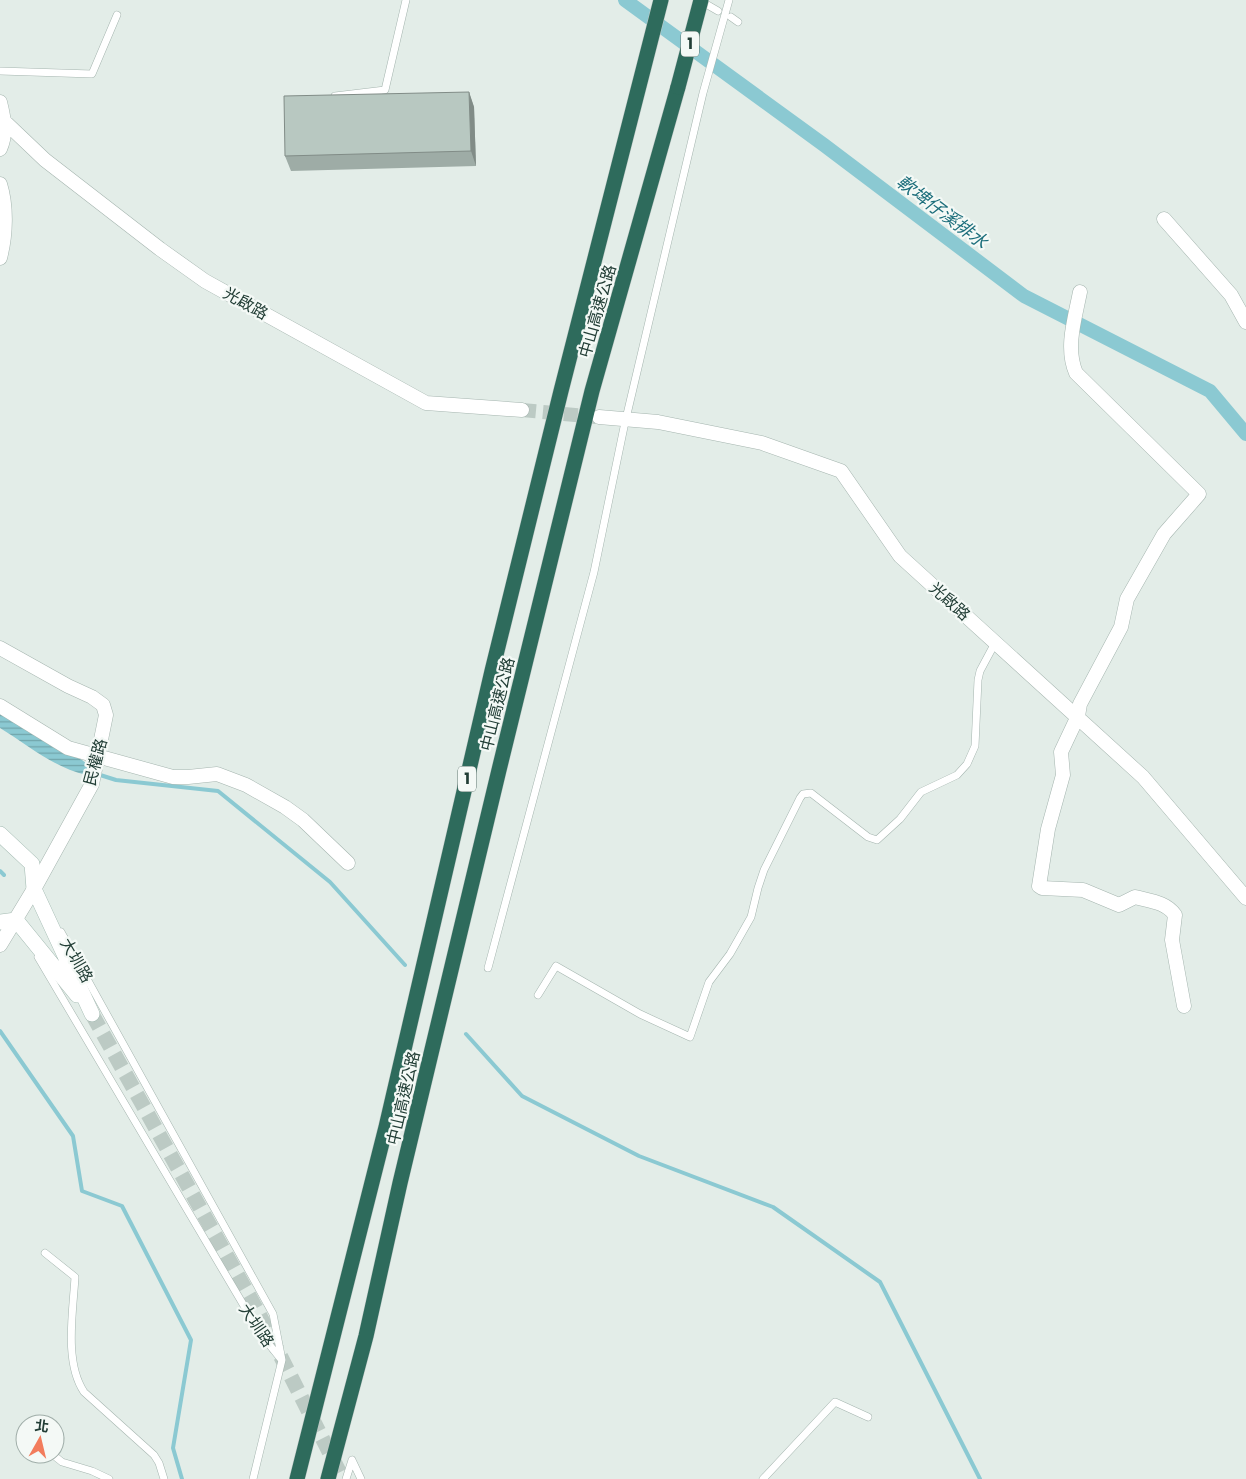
<svg xmlns="http://www.w3.org/2000/svg" width="1246" height="1479" font-family="Poppins,'Noto Sans TC',sans-serif">
<style>
.water{fill:url(#water-rules)}
.lines{fill:none;stroke-linecap:round;stroke-linejoin:round}
.stream{stroke:#8bc9d2;stroke-width:4}
.canal{stroke:#8bc9d2;stroke-width:14}
.street-tunnel{stroke:#bccac4;stroke-width:14;stroke-dasharray:14 7;stroke-linecap:butt}
.secondary-tunnel{stroke:#bccac4;stroke-width:15;stroke-dasharray:15 8;stroke-linecap:butt}
.lane-casing{stroke:#a5b5af;stroke-width:8}
.street-casing{stroke:#a5b5af;stroke-width:15}
.secondary-casing{stroke:#a1b9b0;stroke-width:16}
.highway-casing{stroke:#c1c9c7;stroke-width:16}
.lane{stroke:#fff;stroke-width:7}
.street{stroke:#fff;stroke-width:14}
.secondary{stroke:#fff;stroke-width:15}
.highway{stroke:#2e6b5c;stroke-width:15}
.highway-bridge-casing{stroke:#c1c9c7;stroke-width:16;stroke-linecap:butt}
.highway-bridge{stroke:#2e6b5c;stroke-width:15}
.wall{fill:#9eaca6}
.shaded-wall{fill:#818c87}
.building{fill:#b8c8c1;stroke:#818c87}
.labels{text-anchor:middle;stroke-width:4.5;stroke-linejoin:round;paint-order:stroke}
.shield{fill:#f4f9f6;stroke:#617670;stroke-width:1}
.shield-label{font-size:15px;font-weight:bold;fill:#223e36}
.street-label{font-size:16px;fill:#223e36;stroke:#f4f9f6}
.water-label{font-size:18px;font-style:italic;fill:#1c6e7b;stroke:#f4f9f6}
</style>
<defs>
<pattern id="water-rules" width="6" height="5" patternUnits="userSpaceOnUse" patternTransform="scale(1.25)"><rect width="6" height="5" fill="#8bc9d2"/><path d="M0 2.5h6" fill="none" stroke="#71a5ab"/></pattern>
</defs>
<rect width="100%" height="100%" fill="#e3ede8"/>
<path class="water" d="M 0,712 L 54,746 L 82,760 L 91,767 L 91,772 L 87,775 C 54,768 28,745 0,728 Z"/>
<g class="lines">
<path class="stream" d="M 97,774 L 116,780 L 218,791 L 330,882 L 405,965
M 0,871 L 4,875
M 0,1031 L 73,1136 L 82,1191 L 122,1206 L 191,1340 L 173,1448 L 182,1479
M 466,1034 L 522,1096 L 639,1156 L 773,1207 L 880,1282 L 980,1479"/>
<path class="canal" d="M 625,0 L 824,145 L 1024,296 L 1210,391 L 1246,434"/>
<path class="street-tunnel" d="M 522,410 L 596,417"/>
<path class="secondary-tunnel" d="M 92,1014 L 257,1310 L 343,1479"/>
<defs>
<path id="lane" d="M 699,0 L 718,11
M 731,17 L 738,22
M 0,71 L 92,74 L 117,15
M 335,96 L 385,90 L 406,0
M 61,932 L 273,1314 L 282,1360 L 253,1479
M 38,957 L 260,1333 L 280,1358
M 488,968 L 594,572 L 624,427 L 703,93 L 729,0
M 538,995 L 556,966 L 640,1014 L 690,1037 L 709,982 L 730,954 L 751,917 L 758,888 L 764,870 L 800,798 L 803,794 L 811,793 L 868,837 L 877,840 L 900,819 L 921,792 L 957,775 L 967,764 L 975,746 L 978,680 L 980,671 L 995,643
M 45,1253 L 75,1277 C 73,1312 64,1362 84,1392 L 154,1455 L 159,1463 L 164,1479
M 24,1441 L 25,1441
M 52,1454 L 62,1462 L 92,1471 L 109,1479
M 352,1460 L 361,1479
M 346,1479 L 352,1460
M 763,1479 L 835,1402 L 868,1417"/>
<path id="street" d="M 0,102 C 4,118 7,133 0,149
M 5,122 L 45,160 L 160,249 L 205,281 L 426,403 L 522,410
M 0,184 C 7,206 6,235 0,258
M 1164,219 L 1231,295 L 1246,322
M 1080,292 C 1075,318 1065,348 1076,373 L 1199,494 L 1164,534 L 1127,599 L 1121,627 L 1080,704 L 1078,716 L 1061,752 L 1063,775 L 1048,829 L 1039,886 L 1042,888 L 1083,890 L 1119,905 L 1135,897 C 1150,901 1166,902 1175,915 L 1172,940 L 1184,1006
M 599,417 L 658,422 L 762,443 L 841,471 L 900,556 L 1143,777 L 1246,898
M 0,648 L 68,686 L 92,697 L 103,705 L 106,715 L 92,784 L 34,889 L 0,945
M 0,706 L 68,748 L 173,777 L 188,777 L 217,774 L 246,785 L 285,807 L 303,820 L 348,863"/>
<path id="secondary" d="M 0,834 L 32,864 L 34,889 L 92,1014
M 0,922 L 16,920 L 77,995"/>
<path id="highway" d="M 297,1479 L 386,1127 L 492,671 L 561,391 L 661,0
M 328,1479 L 366,1336 L 400,1183 L 499,770 L 592,391 L 678,87"/>
</defs>
<use href="#lane" class="lane-casing"/>
<use href="#street" class="street-casing"/>
<use href="#secondary" class="secondary-casing"/>
<use href="#highway" class="highway-casing"/>
<use href="#lane" class="lane"/>
<use href="#street" class="street"/>
<use href="#secondary" class="secondary"/>
<use href="#highway" class="highway"/>
<defs>
<path id="highway-bridge" d="M 678,87 L 701,0"/>
</defs>
<use href="#highway-bridge" class="highway-bridge-casing"/>
<use href="#highway-bridge" class="highway-bridge"/>
</g>
<path class="wall" d="M 469,92 L 474,107 L 476,166 L 291,171 L 285,156 Z"/>
<path class="shaded-wall" d="M 469,92 L 474,107 L 476,166 L 471,151 Z"/>
<path class="building" d="M 469,92 L 471,151 L 285,156 L 284,96 Z"/>
<g class="labels">
<g class="shield">
<rect x="681" y="31.5" width="18" height="25" rx="4"/>
<rect x="458" y="766.5" width="18" height="25" rx="4"/>
</g>
<g class="shield-label">
<text x="690" y="49">1</text>
<text x="467" y="784">1</text>
</g>
<g class="street-label">
<text transform="translate(246 303) rotate(29)" y="6">光啟路</text>
<text transform="translate(597 311) rotate(-74)" y="6">中山高速公路</text>
<text transform="translate(950 601) rotate(42)" y="6">光啟路</text>
<text transform="translate(497 704) rotate(-76)" y="6">中山高速公路</text>
<text transform="translate(95 762) rotate(-75)" y="6">民權路</text>
<text transform="translate(77 960) rotate(60)" y="6">大圳路</text>
<text transform="translate(403 1098) rotate(-77)" y="6">中山高速公路</text>
<text transform="translate(257 1325) rotate(56)" y="6">大圳路</text>
</g>
<g class="water-label">
<text transform="translate(942 212) rotate(37)" y="6">軟埤仔溪排水</text>
</g>
</g>
<g transform="translate(40 1439) rotate(8)"><circle r="24" fill="#f4f9f6" stroke="#a0aea9"/>
<path d="M0-4L9 19L0 12L-9 19Z" fill="#f27c5c"/>
<text y="-8" font-size="14" font-weight="bold" text-anchor="middle" fill="#223e36">北</text>
</g>
</svg>
